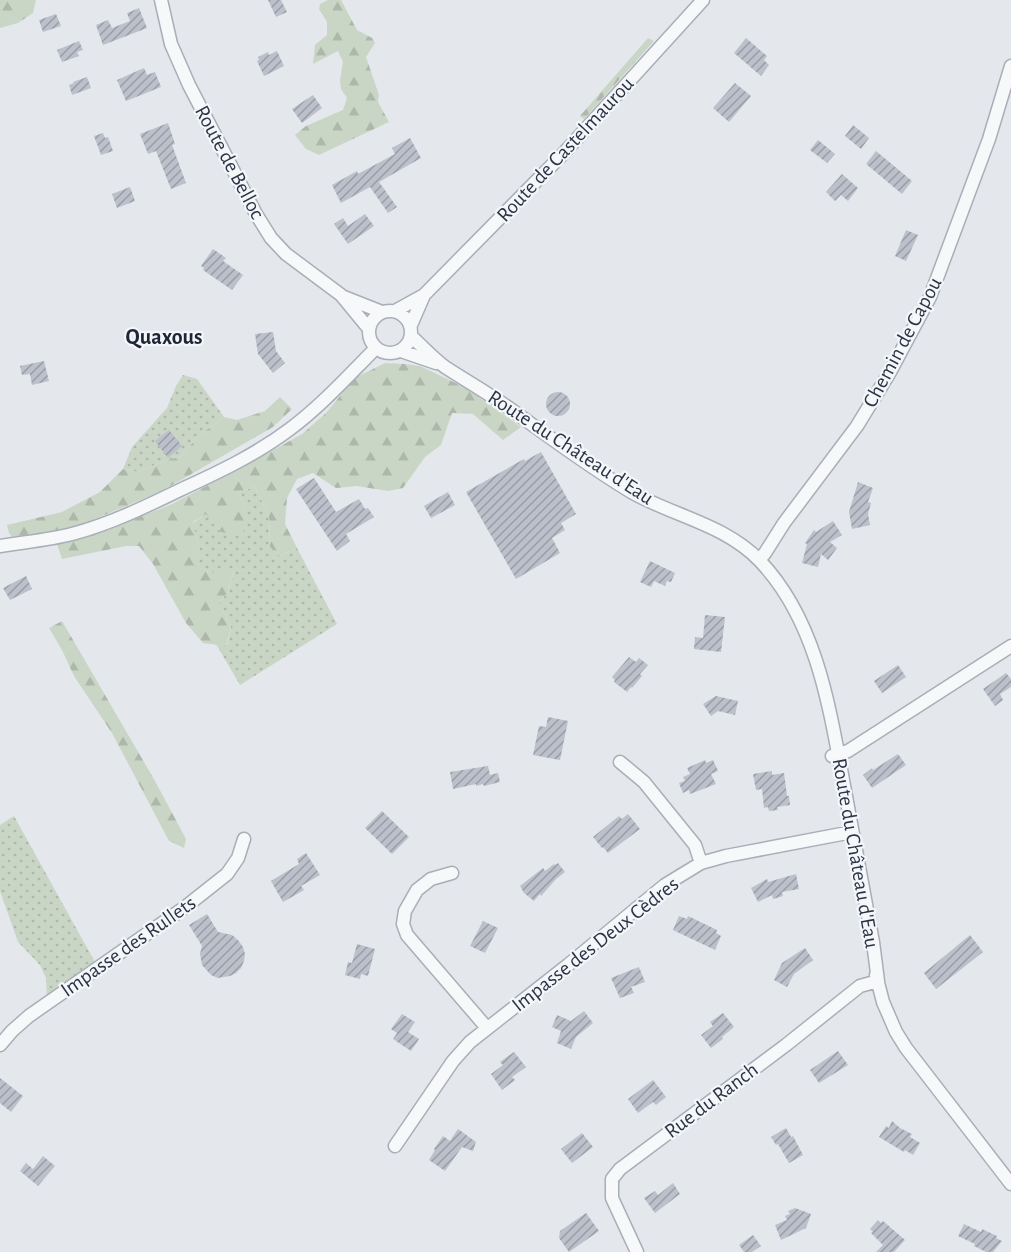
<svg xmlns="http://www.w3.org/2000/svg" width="1011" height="1252" font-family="'Alegreya Sans',sans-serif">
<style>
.grass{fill:url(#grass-dots)}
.forest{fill:url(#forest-firs)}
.building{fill:url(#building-hatch)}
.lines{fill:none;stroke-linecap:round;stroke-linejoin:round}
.minor-casing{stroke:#a9aeb7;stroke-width:15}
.minor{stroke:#f7f8fa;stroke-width:12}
.labels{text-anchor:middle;stroke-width:4.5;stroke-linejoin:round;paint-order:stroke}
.street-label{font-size:21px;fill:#2b3445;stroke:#f4f6f9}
.neighbourhood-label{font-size:22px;font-weight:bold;fill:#1d2536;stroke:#f4f6f9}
</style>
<defs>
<pattern id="grass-dots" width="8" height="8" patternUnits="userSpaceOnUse" patternTransform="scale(1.5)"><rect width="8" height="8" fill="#c9d6c5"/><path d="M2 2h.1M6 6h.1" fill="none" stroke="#adb8ab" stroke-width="1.8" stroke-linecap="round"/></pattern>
<pattern id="forest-firs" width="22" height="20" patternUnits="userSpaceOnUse" patternTransform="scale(1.5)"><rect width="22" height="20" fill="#c9d6c5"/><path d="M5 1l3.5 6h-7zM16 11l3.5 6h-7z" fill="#adb8ab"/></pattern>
<pattern id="building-hatch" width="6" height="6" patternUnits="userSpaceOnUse" patternTransform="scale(1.5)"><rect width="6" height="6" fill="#bbc0ca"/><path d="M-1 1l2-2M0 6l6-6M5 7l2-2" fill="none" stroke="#989da6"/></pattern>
</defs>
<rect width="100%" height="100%" fill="#e4e7ec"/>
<path class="grass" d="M 183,375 L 197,379 L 224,417 L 197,437 L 182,456 L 162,462 L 137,472 L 123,469 L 132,447 L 167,408 L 176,386 Z
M 255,487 L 269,516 L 270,547 L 280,556 L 297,548 L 337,624 L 240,685 L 216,644 L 227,645 L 231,627 L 219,603 L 228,592 L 234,571 L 211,573 L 194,566 L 199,549 L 193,523 L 206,514 L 221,532 L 246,510 L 239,492 Z
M 14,816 L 96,964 L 47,998 L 46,978 L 40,965 L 18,942 L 0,891 L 0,825 Z"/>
<path class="forest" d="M 0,0 L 36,0 L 33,13 L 18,23 L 0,28 Z
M 328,0 L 341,0 L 357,30 L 372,38 L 375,43 L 366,57 L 379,95 L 378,102 L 389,122 L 319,155 L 306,149 L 295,135 L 306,126 L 343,110 L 347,98 L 341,89 L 340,80 L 343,62 L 338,51 L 313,64 L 315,45 L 327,35 L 327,22 L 319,9 L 320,4 Z
M 648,38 L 654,41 L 584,119 L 580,116 Z
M 385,363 L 404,364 L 420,366 L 466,388 L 521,427 L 503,440 L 473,414 L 452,413 L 441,445 L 425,457 L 403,488 L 388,491 L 357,486 L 336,488 L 313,473 L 297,479 L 287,498 L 285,524 L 297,548 L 280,556 L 270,547 L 269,516 L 255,487 L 239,492 L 246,510 L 243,536 L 221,532 L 206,514 L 193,522 L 199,549 L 195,566 L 211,573 L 234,570 L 228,592 L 219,603 L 231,627 L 226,646 L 203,643 L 186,623 L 153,564 L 139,546 L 126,546 L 62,559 L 57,544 L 116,526 L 170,505 L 252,462 L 302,434 L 326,413 L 355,378 Z
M 280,397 L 292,409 L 273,427 L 162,491 L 76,527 L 12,537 L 9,533 L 7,525 L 62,512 L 100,492 L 123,469 L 137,472 L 162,462 L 182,456 L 197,437 L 224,417 L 237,420 L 265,411 Z
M 62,621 L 155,781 L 186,839 L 184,848 L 169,841 L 112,733 L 74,676 L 62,650 L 49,628 Z"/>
<path class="building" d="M 268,0 L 281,0 L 287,12 L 276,17 Z
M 139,8 L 147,28 L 103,45 L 96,25 L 108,20 L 112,28 L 130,21 L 127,13 Z
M 56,14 L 61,26 L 43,32 L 39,20 Z
M 746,38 L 767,56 L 764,60 L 769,65 L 761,76 L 734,53 Z
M 79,41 L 83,50 L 77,52 L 79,56 L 62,62 L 57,50 Z
M 277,51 L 284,66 L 264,76 L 257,61 L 259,60 L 258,57 L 268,52 L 269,55 Z
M 144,68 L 147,75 L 155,72 L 161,87 L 126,101 L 117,80 Z
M 87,77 L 91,88 L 72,95 L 69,85 L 74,83 L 73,82 Z
M 735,83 L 751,96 L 729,122 L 713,108 Z
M 313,95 L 322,108 L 302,123 L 292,109 Z
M 168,123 L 175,144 L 172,145 L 186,183 L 171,189 L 156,151 L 148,154 L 140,134 Z
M 853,125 L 869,138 L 861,149 L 845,136 Z
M 103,133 L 105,138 L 108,137 L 113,151 L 101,155 L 94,136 Z
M 410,138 L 421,158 L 379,182 L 397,207 L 388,213 L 370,187 L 341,203 L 332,185 L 357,171 L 358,174 L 395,154 L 392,148 Z
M 818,140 L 835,154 L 827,163 L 810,150 Z
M 876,151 L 912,181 L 902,194 L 866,164 Z
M 842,174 L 858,188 L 848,201 L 841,195 L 835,201 L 826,192 Z
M 130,187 L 135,201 L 117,208 L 112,194 Z
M 365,214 L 374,226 L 348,244 L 334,224 L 343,218 L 348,226 Z
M 906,230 L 918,235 L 906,261 L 895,256 Z
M 213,249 L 226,258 L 223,261 L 243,275 L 232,290 L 203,270 L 204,268 L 201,266 Z
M 273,332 L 276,351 L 285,363 L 273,373 L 258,354 L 255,334 Z
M 44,361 L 49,381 L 32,385 L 30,374 L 22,375 L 20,366 Z
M546 404a12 12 0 1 1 24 0a12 12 0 1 1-24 0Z
M 169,430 L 182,446 L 168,458 L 155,441 Z
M 541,452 L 576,514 L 561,523 L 565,530 L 552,538 L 560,553 L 516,579 L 466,492 L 524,459 L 525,461 Z
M 314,478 L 336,512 L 359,499 L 365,509 L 368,508 L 374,517 L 346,534 L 350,541 L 337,551 L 296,489 Z
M 858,482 L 873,488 L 868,502 L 871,503 L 868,514 L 870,525 L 852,529 L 849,512 Z
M 448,492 L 455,505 L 431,518 L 424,506 Z
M 833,521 L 842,535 L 830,542 L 837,548 L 828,560 L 821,554 L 818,567 L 802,563 L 807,544 L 805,543 L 814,530 L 816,532 Z
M 650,561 L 675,573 L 671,582 L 667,581 L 665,586 L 654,581 L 651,587 L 640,582 Z
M 26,576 L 32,589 L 10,600 L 3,588 Z
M 705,615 L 725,617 L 721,652 L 694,649 L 695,637 L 703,638 Z
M 629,657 L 636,662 L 639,658 L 648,665 L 640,674 L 642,676 L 632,688 L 631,687 L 627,692 L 614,682 L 615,680 L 612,677 Z
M 898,665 L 906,677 L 882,693 L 874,681 Z
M 1006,673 L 1011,679 L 1011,687 L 1000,694 L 1003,700 L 995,706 L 983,689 Z
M 716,696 L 738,701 L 735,715 L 718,711 L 711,716 L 703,704 Z
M 548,717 L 568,721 L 560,760 L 533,755 L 539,726 L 546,727 Z
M 898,754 L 906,765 L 872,788 L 863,775 L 872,768 L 873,770 Z
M 705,760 L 706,763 L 713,760 L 718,771 L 711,774 L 716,784 L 690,794 L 689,790 L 683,793 L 679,783 L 685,781 L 683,777 L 690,774 L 687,768 Z
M 488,766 L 490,775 L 498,773 L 500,782 L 484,786 L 483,784 L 476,786 L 476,784 L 453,789 L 450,772 Z
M 772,771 L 772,775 L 784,773 L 787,796 L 789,796 L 790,805 L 777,807 L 778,810 L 769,811 L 768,807 L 764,808 L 762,789 L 756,790 L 753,774 Z
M 382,811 L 409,837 L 392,854 L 365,828 Z
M 628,814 L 640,829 L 608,853 L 603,847 L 602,848 L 593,837 L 619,816 L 622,819 Z
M 306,853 L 320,875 L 301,886 L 304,890 L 283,902 L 271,881 L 299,864 L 297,859 Z
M 558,863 L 565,872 L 556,879 L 541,896 L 540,894 L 534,901 L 524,893 L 520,886 L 543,868 L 545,871 L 554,864 L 555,865 Z
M 796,874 L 799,889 L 782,892 L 783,896 L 773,899 L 772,895 L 758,902 L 751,888 L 767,879 L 768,882 Z
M 207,914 L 218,932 L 232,935 L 238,940 L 243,947 L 245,954 L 244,961 L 241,968 L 236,973 L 230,976 L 218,978 L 211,975 L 202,965 L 200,954 L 202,946 L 189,925 Z
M 679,916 L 687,919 L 688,916 L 717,930 L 716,933 L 721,936 L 715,950 L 673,930 Z
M 483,921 L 498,928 L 485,953 L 470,946 Z
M 970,935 L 983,952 L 936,989 L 924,973 Z
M 357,944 L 375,949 L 368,976 L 361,974 L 360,979 L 345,975 L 348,962 L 352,963 Z
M 805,948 L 813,960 L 794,974 L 787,987 L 774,980 L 782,963 Z
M 639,967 L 645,982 L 631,987 L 634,993 L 620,998 L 611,978 Z
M 584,1011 L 593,1023 L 576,1037 L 571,1049 L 557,1043 L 561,1031 L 552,1027 L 557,1015 L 571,1021 Z
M 723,1013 L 734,1027 L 722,1037 L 723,1039 L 711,1048 L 701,1035 L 713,1026 L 710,1022 Z
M 402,1014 L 415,1022 L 408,1032 L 419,1039 L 411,1051 L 393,1039 L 397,1033 L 391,1029 Z
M 838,1051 L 848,1065 L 819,1083 L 810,1070 Z
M 514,1052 L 526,1067 L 512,1077 L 515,1080 L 502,1090 L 491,1074 L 503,1065 L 500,1062 Z
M 0,1078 L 23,1096 L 11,1112 L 0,1103 Z
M 653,1080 L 666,1097 L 656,1105 L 653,1102 L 638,1113 L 628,1099 Z
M 892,1121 L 900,1128 L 912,1134 L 910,1137 L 920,1143 L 913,1155 L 905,1150 L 904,1152 L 879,1137 L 886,1126 L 889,1128 Z
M 786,1128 L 791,1137 L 793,1136 L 803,1155 L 789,1163 L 778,1144 L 776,1145 L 771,1137 Z
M 458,1129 L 476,1142 L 473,1151 L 462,1147 L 445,1171 L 429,1160 L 435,1150 L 434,1149 L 443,1136 L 450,1141 Z
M 582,1133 L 593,1147 L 572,1163 L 561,1149 Z
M 43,1156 L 55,1166 L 38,1186 L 20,1171 L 26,1163 L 33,1169 Z
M 673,1183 L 680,1194 L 655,1213 L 644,1198 L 655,1191 L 658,1195 Z
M 795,1208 L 811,1214 L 806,1228 L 781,1240 L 775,1225 L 787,1220 L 785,1216 L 790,1214 L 788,1211 Z
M 586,1213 L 599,1231 L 569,1252 L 559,1238 L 560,1231 Z
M 878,1220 L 881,1223 L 883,1221 L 905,1240 L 894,1252 L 876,1252 L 883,1245 L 871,1233 L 873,1232 L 870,1229 Z
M 964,1224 L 981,1232 L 982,1229 L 997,1236 L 996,1238 L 1002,1241 L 993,1252 L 986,1252 L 974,1246 L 975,1244 L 958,1236 Z
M 753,1235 L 761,1246 L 752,1252 L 744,1252 L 739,1245 Z"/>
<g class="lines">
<defs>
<path id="minor" d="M 161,0 L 171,44 L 189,85 L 256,214 L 271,238 L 286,254 L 341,295 L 369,329
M 344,297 L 382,312
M369 332a21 21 0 1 1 42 0a21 21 0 1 1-42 0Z
M 395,311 L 424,295
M 411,325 L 424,295 L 562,155 L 703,0
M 411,336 C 422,346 433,358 445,367 C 465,380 486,392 506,406 C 547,435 589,467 633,493 C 674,516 726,525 760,561 C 818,622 830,711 845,791 C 854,841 864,891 873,942 L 878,981
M 401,351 L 436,363
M 0,546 C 24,542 49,540 72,534 C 110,524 147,506 182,489 C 219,472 257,454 290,429 C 321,406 348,376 376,348
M 759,560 L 765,553 L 784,523 L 857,426 L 890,372 L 930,297 L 989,139 L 1011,66
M 832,756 L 848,751 L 1011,646
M 620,762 L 644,782 L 695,845 L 701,863
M 452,873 L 431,879 L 417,890 L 405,911 L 403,924 L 407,935 L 487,1028
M 876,975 L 883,1002 L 896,1032 L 906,1048 L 1011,1184
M 0,1045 L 12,1031 L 29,1016 L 184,908 L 227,874 L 238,858 L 244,839
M 395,1146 L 453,1061 L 470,1042 L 568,965 L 665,885 L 701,863 L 726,856 L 852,832
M 637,1252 L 612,1198 L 612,1179 L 620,1169 L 786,1045 L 860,986 L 878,981"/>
</defs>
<use href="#minor" class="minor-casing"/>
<use href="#minor" class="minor"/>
</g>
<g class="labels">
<g class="street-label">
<text transform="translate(565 149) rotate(-47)" y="7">Route de Castelmaurou</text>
<text transform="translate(230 162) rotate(62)" y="7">Route de Belloc</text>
<text transform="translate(902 342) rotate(-62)" y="7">Chemin de Capou</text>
<text transform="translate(571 447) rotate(33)" y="7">Route du Château d'Eau</text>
<text transform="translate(856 853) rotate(80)" y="7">Route du Château d'Eau</text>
<text transform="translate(595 944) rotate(-38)" y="7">Impasse des Deux Cèdres</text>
<text transform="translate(128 946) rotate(-35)" y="7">Impasse des Rullets</text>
<text transform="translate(711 1100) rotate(-37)" y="7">Rue du Ranch</text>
</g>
<g class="neighbourhood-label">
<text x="164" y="344">Quaxous</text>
</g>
</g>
</svg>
